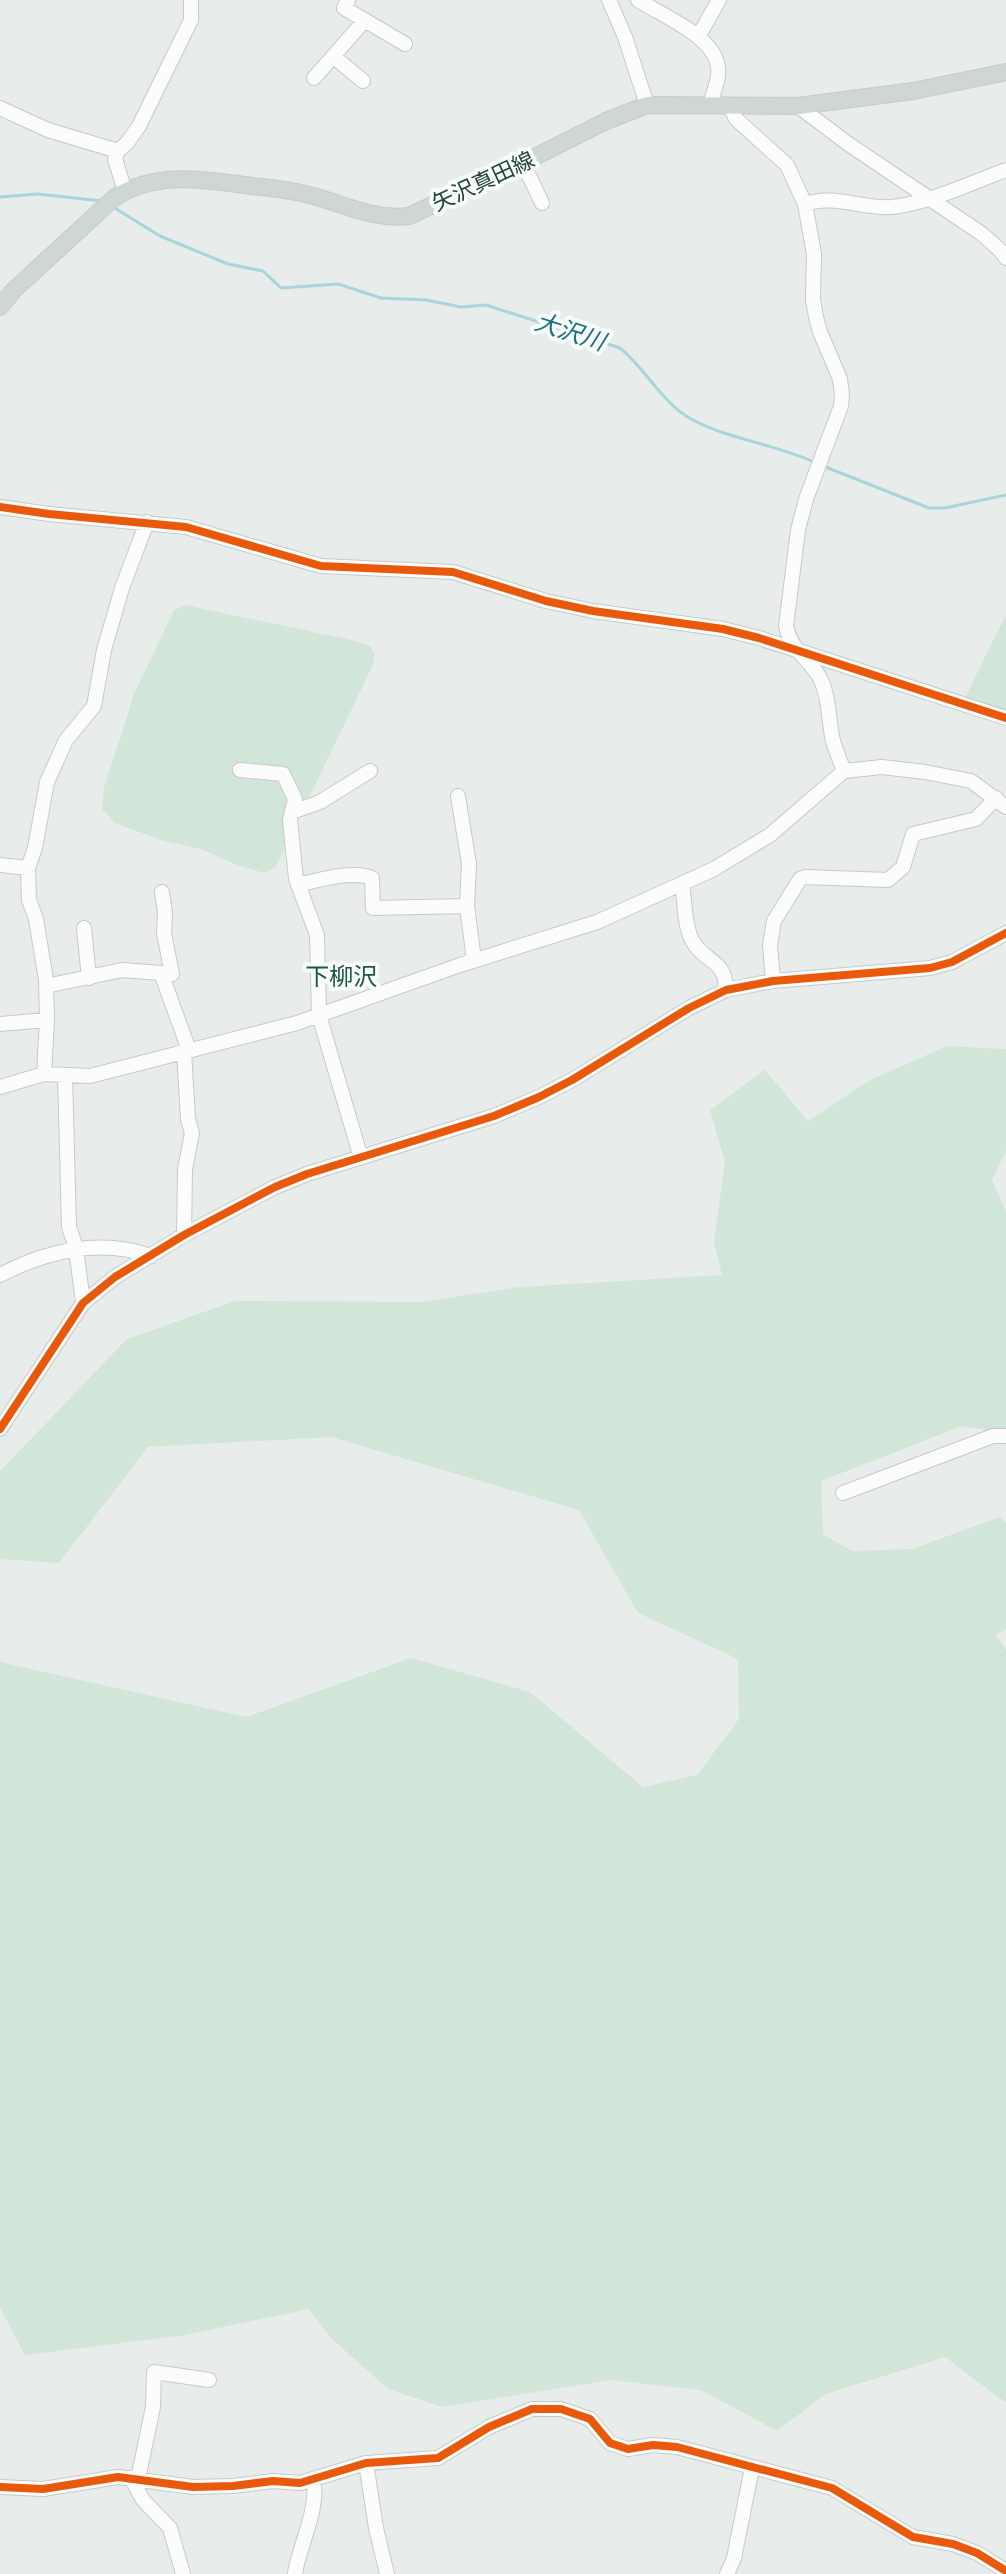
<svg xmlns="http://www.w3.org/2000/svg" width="1006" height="2574" font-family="'Source Sans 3','Noto Sans JP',sans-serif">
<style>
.green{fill:#d1e6d8}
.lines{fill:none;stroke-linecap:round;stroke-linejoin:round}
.stream{stroke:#a9d4db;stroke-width:3}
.minor-casing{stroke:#c5cac8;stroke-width:16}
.major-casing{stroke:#c3ccc9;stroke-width:18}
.minor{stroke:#fcfcfc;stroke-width:14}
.major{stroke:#cfd7d5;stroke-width:16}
.cycleway-casing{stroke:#f7fbf9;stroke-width:13}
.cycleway{stroke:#e8590c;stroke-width:8}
.labels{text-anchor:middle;stroke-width:8;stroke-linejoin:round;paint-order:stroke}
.street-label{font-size:22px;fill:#24423a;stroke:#f7fbf9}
.water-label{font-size:24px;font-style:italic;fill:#1c6f80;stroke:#f7fbf9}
.neighbourhood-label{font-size:24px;fill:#1f5548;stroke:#f7fbf9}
</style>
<rect width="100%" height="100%" fill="#e8edeb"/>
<path class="green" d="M 185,605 L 352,640 L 370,646 L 375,655 L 372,667 L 275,868 L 264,873 L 237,865 L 201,849 L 161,840 L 115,823 L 102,809 L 104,788 L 134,694 L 174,610 Z
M 1006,614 L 1006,712 L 965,698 Z
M 947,1046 L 1006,1049 L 1006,1151 L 992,1180 L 1006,1212 L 1006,1433 L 962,1426 L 821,1481 L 823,1534 L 852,1551 L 912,1549 L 1000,1517 L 1006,1523 L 1006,1629 L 996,1634 L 1006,1650 L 1006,2403 L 945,2357 L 826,2394 L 777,2431 L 701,2390 L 611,2380 L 442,2407 L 388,2389 L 331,2338 L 309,2309 L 185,2335 L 25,2355 L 0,2308 L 0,1662 L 246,1717 L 411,1658 L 530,1692 L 643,1787 L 697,1775 L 739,1719 L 738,1659 L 638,1613 L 579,1510 L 331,1437 L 148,1447 L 59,1563 L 0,1559 L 0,1471 L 127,1339 L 235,1301 L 422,1302 L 519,1287 L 722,1275 L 714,1242 L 725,1162 L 710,1110 L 765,1070 L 808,1121 L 870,1080 Z"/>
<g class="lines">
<path class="stream" d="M 0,197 L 38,194 L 102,201
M 113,207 L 160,236 L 228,264 L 263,271 L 281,288 L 338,284 L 381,298 L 426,300 L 461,307 L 486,305 L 620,348 C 646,369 662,403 691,419 C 730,440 776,444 816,463
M 823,466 L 929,508 L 945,508 L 1006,495"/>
<defs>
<path id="minor" d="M 348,0 L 344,8 L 405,44
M 609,0 L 625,37 L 647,105
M 638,0 C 663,16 714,36 718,67 C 720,79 713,93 710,104
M 698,37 L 719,0
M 333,56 L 363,81
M 314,78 L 365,20
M 730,106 L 736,119 L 787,165 L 805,204 L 814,254 L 813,300 L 816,317 L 820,332 L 840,379 L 842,394 L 841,406 L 806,499 L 798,530 L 786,626 C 791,651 809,658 820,678 C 830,698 828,720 833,741 C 836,751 840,761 844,771
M 798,106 L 847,143 L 982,234 L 1000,250 L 1006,258
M 0,108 L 48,130 L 118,151
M 523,163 L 542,203
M 125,191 L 115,159 L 118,151 L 127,143 L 139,126 L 191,20 L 191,0
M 805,204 C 834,194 862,209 892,207 C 930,203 970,183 1006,170
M 0,507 L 49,514 L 186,527 L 321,566 L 453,572 L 546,601 L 593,611 L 723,629 L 759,638 L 1006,718
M 240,770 L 283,774 L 295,799 L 290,820 L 296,879 L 317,935 L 319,1015 L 361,1158
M 458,796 L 469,864 L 467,906 L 473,952 L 472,961
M 292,812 L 320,802 L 370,771
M 0,865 L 28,868
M 682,884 C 685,901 684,925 692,940 C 703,962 726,959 726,989
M 298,885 C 318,880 352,870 372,878 L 373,908 L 467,906
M 84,928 L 89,978
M 161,973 L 172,974 L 164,933 L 165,913 L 162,892
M 773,981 L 770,945 L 774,921 L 800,879 L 805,877 L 888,880 L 903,867 L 913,834 L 976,819 L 996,798
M 46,986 L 122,970 L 161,973 L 189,1050
M 0,1024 L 47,1020
M 44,1074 L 47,1020 L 46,980 L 36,919 L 29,900 L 28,868 L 35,848 L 47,782 L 66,740 L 94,706 L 104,650 L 122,588 L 147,522
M 65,1075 L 69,1227 L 76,1248 L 83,1303
M 0,1087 L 44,1074 L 90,1076 L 297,1023 L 460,965 L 597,922 L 714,869 L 770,835 L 844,771 L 882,767 L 925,772 L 971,781 L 1006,807
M 184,1235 L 185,1169 L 192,1133 L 188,1119 L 184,1052
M 0,1275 C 46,1251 100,1238 151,1256
M 0,1429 L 83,1303 L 115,1277 L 184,1235 L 275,1187 L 307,1174 L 494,1116 L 539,1097 L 572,1080 L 689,1008 L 726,990 L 773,981 L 930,968 L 952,962 L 1006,933
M 843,1493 L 993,1436 L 1006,1436
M 366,2463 L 376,2528 L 387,2574
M 131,2478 L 143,2500 L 170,2528 L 183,2574
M 138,2479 L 153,2407 L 154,2372 L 209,2380
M 0,2487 L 43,2489 L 118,2477 L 193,2487 L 233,2486 L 273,2481 L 300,2483 L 366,2463 L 438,2458 L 489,2427 L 532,2409 L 561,2409 L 590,2419 L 610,2443 L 628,2449 L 653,2445 L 677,2447 L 832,2488 L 913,2537 L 953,2544 L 977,2553 L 1006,2571
M 295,2573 C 300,2543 320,2507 313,2479
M 727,2574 L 734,2558 L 752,2468"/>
<path id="major" d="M 0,307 L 14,290 L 114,198 C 156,170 205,180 252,186 C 273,188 293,190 313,196 C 346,205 374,220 409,216 L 523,163 L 606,121 L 647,105 L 798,106 L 913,91 L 1006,72"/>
</defs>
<use href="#minor" class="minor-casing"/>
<use href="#major" class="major-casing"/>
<use href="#minor" class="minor"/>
<use href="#major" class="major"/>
<defs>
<path id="cycleway" d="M 0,507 L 49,514 L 186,527 L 321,566 L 453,572 L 546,601 L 593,611 L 723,629 L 759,638 L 1006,718
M 0,1429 L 83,1303 L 115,1277 L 184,1235 L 275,1187 L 307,1174 L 494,1116 L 539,1097 L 572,1080 L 689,1008 L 726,990 L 773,981 L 930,968 L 952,962 L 1006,933
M 0,2487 L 43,2489 L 118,2477 L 193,2487 L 233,2486 L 273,2481 L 300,2483 L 366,2463 L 438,2458 L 489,2427 L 532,2409 L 561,2409 L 590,2419 L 610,2443 L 628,2449 L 653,2445 L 677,2447 L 832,2488 L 913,2537 L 953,2544 L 977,2553 L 1006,2571"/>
</defs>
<use href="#cycleway" class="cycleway-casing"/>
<use href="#cycleway" class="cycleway"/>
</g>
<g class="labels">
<g class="street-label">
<text transform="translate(483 181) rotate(-25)" y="8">矢沢真田線</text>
</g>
<g class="water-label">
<text transform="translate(570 332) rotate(18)" y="8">大沢川</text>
</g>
<g class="neighbourhood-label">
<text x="341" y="985">下柳沢</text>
</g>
</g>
</svg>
